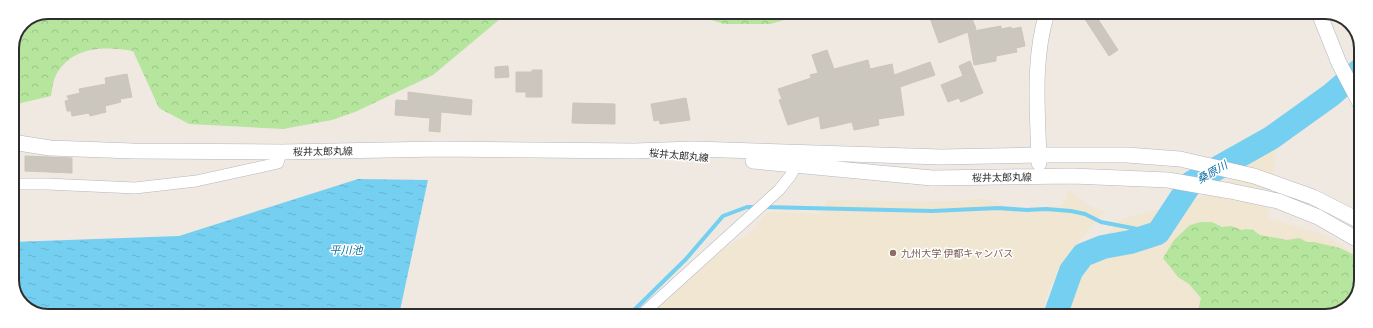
<svg xmlns="http://www.w3.org/2000/svg" width="1373" height="328" font-family="Ubuntu,'Noto Sans JP',sans-serif">
<style>
.education{fill:#f0e6d1}
.forest{fill:url(#forest-crowns)}
.water{fill:url(#water-ripples)}
.lines{fill:none;stroke-linecap:round;stroke-linejoin:round}
.stream{stroke:#75cff0;stroke-width:4}
.river{stroke:#75cff0;stroke-width:24}
.building{fill:#cbc7bf;stroke:#cbc5ba}
.street-casing{stroke:#b4b7c1;stroke-width:12}
.secondary-casing{stroke:#b4b7c1;stroke-width:16}
.street{stroke:#fff;stroke-width:11}
.secondary{stroke:#fff;stroke-width:15}
.education-dot{fill:#8d6e63;stroke:#fff;stroke-width:1.5}
.labels{text-anchor:middle;stroke-width:3;stroke-linejoin:round;paint-order:stroke}
.street-label{font-size:10px;fill:#2e2e2e;stroke:#fff}
.education-label{font-size:10px;fill:#785e54;stroke:#fff;text-anchor:start}
.water-label{font-size:11px;font-style:italic;fill:#0d6fa3;stroke:#fff}
.rim{fill:none;stroke:#2e2e2e;stroke-width:2}
</style>
<defs>
<pattern id="forest-crowns" width="20" height="18" patternUnits="userSpaceOnUse"><rect width="20" height="18" fill="#b6e59e"/><path d="M2 6a3 3 0 1 1 6 0M12 15a3 3 0 1 1 6 0" fill="none" stroke="#9dc588"/></pattern>
<pattern id="water-ripples" width="26" height="14" patternUnits="userSpaceOnUse"><rect width="26" height="14" fill="#75cff0"/><path d="M2 4q2-2 4 0t4 0M15 11q2-2 4 0t4 0" fill="none" stroke="#66b2ce"/></pattern>
</defs>
<rect width="100%" height="100%" fill="#efe9e1"/>
<path class="education" d="M 1278,138 L 1267,218 L 1325,235 L 1360,257 L 1360,287 L 1325,316 L 1059,316 L 1065,294 L 1084,259 L 1118,222 L 1123,219 L 1196,199 L 1224,185 L 1232,179 L 1265,147 Z
M 1069,189 L 1077,197 L 1090,206 L 1105,211 L 1067,255 L 1057,272 L 1046,298 L 1042,316 L 648,316 L 687,279 L 720,251 L 750,233 L 768,212 L 820,214 L 828,200 L 923,202 L 959,201 L 981,199 L 997,202 L 1014,212 L 1032,207 L 1049,207 L 1063,205 Z"/>
<path class="forest" d="M 48,12 L 502,12 L 500,19 L 433,75 L 355,112 L 332,120 L 283,129 L 189,124 L 159,108 L 133,51 C 104,46 72,46 56,75 C 53,81 52,89 51,96 L 17,104 L 12,103 L 12,48 L 23,22 Z
M 697,12 L 813,12 L 770,24 L 724,24 L 702,17 Z
M 1201,222 L 1212,222 L 1222,227 L 1231,226 L 1242,230 L 1246,229 L 1253,230 L 1260,235 L 1287,240 L 1299,238 L 1307,242 L 1314,242 L 1340,248 L 1360,258 L 1360,287 L 1349,307 L 1325,316 L 1197,316 L 1201,298 L 1189,284 L 1178,277 L 1163,258 L 1174,240 L 1190,225 Z"/>
<path class="water" d="M 358,179 L 428,180 L 399,315 L 41,315 L 21,304 L 12,284 L 12,242 L 179,236 Z"/>
<g class="lines">
<path class="stream" d="M 764,207 L 932,211 L 998,208 L 1027,210 L 1046,209 L 1071,211 L 1085,214 L 1101,222 L 1158,233
M 628,316 L 686,259 L 723,216 L 747,207 L 757,207"/>
<path class="river" d="M 1055,316 L 1071,271 L 1083,255 L 1103,247 L 1130,242 L 1158,233 L 1191,183 L 1271,138 L 1331,95 L 1361,69"/>
</g>
<path class="building" d="M 945,13 L 970,13 L 976,29 L 939,43 L 930,18 Z
M 1081,13 L 1094,13 L 1118,50 L 1109,56 Z
M 1001,26 L 1001,29 L 1011,27 L 1012,29 L 1021,27 L 1025,46 L 1016,48 L 1017,52 L 996,56 L 996,61 L 974,65 L 968,32 Z
M 827,50 L 834,69 L 868,60 L 870,69 L 892,64 L 894,75 L 930,62 L 935,75 L 900,87 L 904,115 L 878,119 L 879,125 L 854,130 L 852,122 L 821,129 L 819,116 L 788,125 L 779,100 L 782,99 L 778,89 L 811,78 L 810,75 L 818,73 L 812,55 Z
M 970,61 L 983,93 L 961,102 L 959,98 L 948,102 L 941,85 L 963,76 L 959,66 Z
M 508,66 L 509,77 L 495,78 L 495,67 Z
M 532,70 L 542,70 L 542,97 L 526,97 L 526,92 L 516,92 L 516,72 L 532,72 Z
M 127,74 L 132,97 L 120,99 L 121,102 L 105,106 L 106,112 L 90,116 L 89,113 L 72,116 L 71,111 L 67,111 L 65,101 L 69,100 L 67,96 L 80,93 L 79,89 L 106,84 L 105,78 Z
M 408,92 L 472,100 L 471,115 L 441,112 L 440,132 L 429,131 L 430,118 L 395,115 L 396,100 L 408,101 Z
M 686,98 L 690,120 L 660,124 L 659,120 L 654,121 L 651,104 Z
M 573,103 L 615,104 L 615,124 L 572,123 Z
M 25,156 L 72,158 L 72,173 L 25,171 Z"/>
<g class="lines">
<defs>
<path id="street" d="M 12,184 L 47,184 L 135,188 L 196,181 L 278,163 L 281,152
M 640,316 L 779,190 L 791,175 L 799,159"/>
<path id="secondary" d="M 1319,13 L 1339,63 L 1361,105
M 12,142 L 50,148 L 133,151 L 281,152 L 440,149 L 634,151 L 694,149 L 941,157 L 1039,155 L 1127,155 L 1180,159 L 1254,176 L 1313,197 L 1360,221
M 753,161 L 932,178 L 1072,176 L 1168,180 L 1230,191 L 1278,201 L 1318,217 L 1360,241
M 1039,163 C 1038,114 1032,60 1047,13"/>
</defs>
<use href="#street" class="street-casing"/>
<use href="#secondary" class="secondary-casing"/>
<use href="#street" class="street"/>
<use href="#secondary" class="secondary"/>
</g>
<circle class="education-dot" cx="893" cy="253" r="4"/>
<g class="labels">
<g class="street-label">
<text transform="translate(323 151) rotate(-1)" y="4">桜井太郎丸線</text>
<text transform="translate(679 155) rotate(5)" y="4">桜井太郎丸線</text>
<text transform="translate(1002 177) rotate(-1)" y="4">桜井太郎丸線</text>
</g>
<g class="education-label">
<text x="901" y="257">九州大学 伊都キャンパス</text>
</g>
<g class="water-label">
<text transform="translate(1212 172) rotate(-30)" y="4">桑原川</text>
<text x="346" y="254">平川池</text>
</g>
</g>
<path d="M0 0H1373V328H0ZM48 19H1325A29 29 0 0 1 1354 48V280A29 29 0 0 1 1325 309H48A29 29 0 0 1 19 280V48A29 29 0 0 1 48 19Z" fill="#fff" fill-rule="evenodd"/>
<path class="rim" d="M48 19H1325A29 29 0 0 1 1354 48V280A29 29 0 0 1 1325 309H48A29 29 0 0 1 19 280V48A29 29 0 0 1 48 19Z"/>
</svg>
